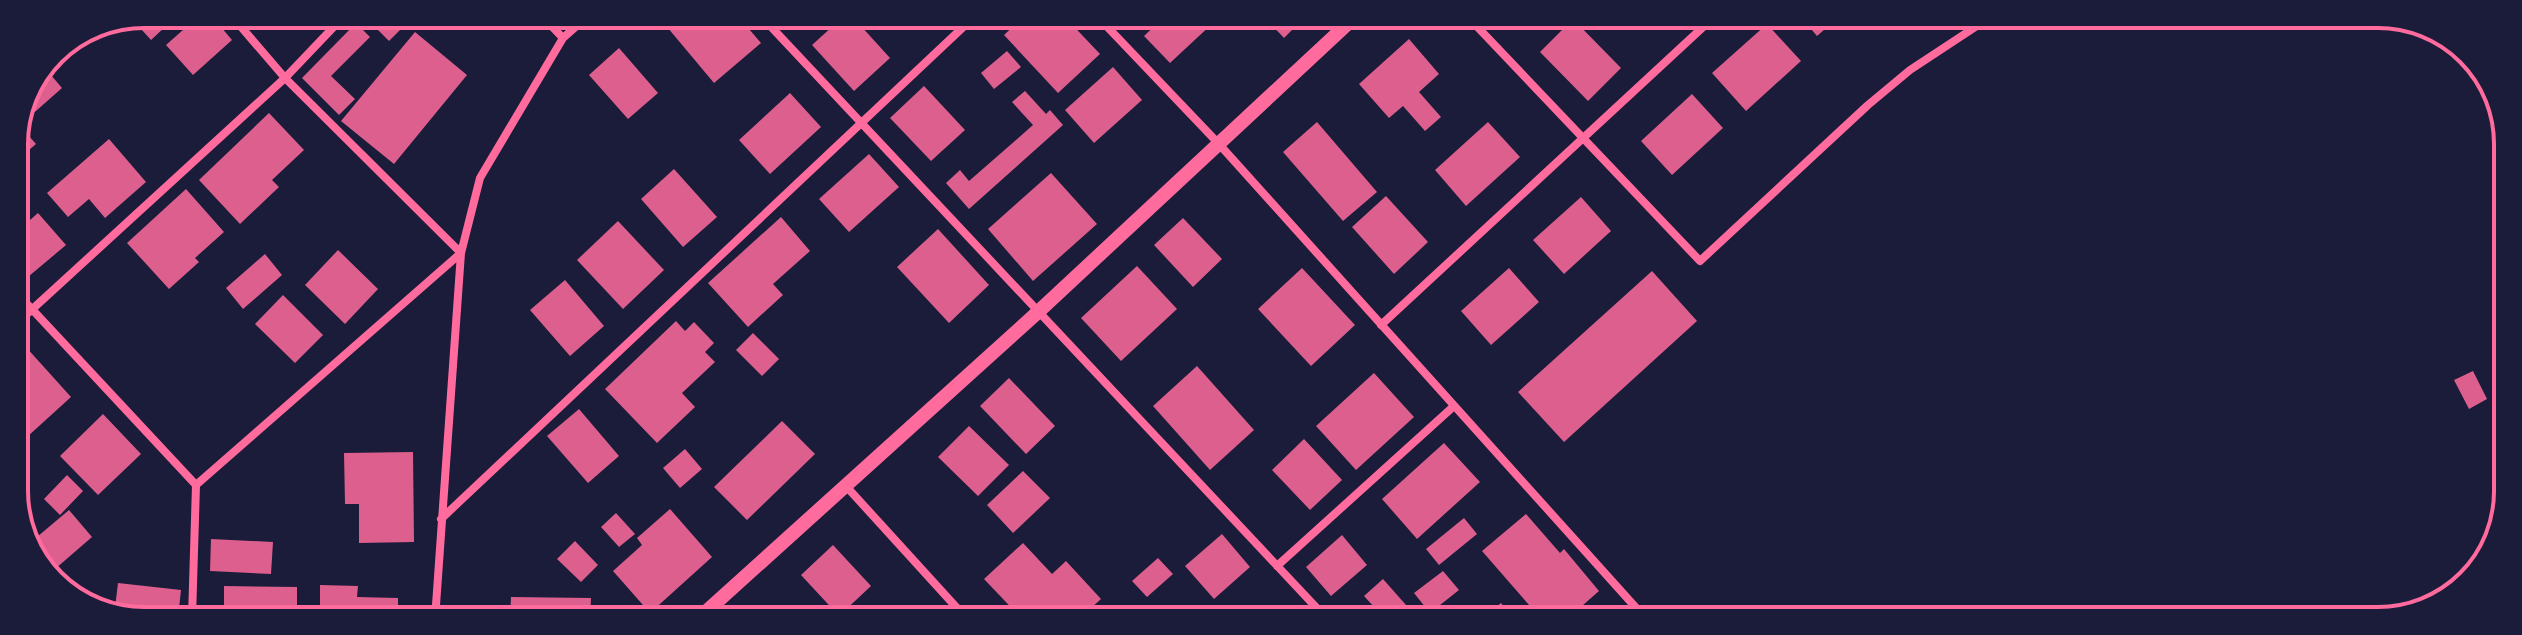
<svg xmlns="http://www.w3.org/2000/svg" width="2522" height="635" font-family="Overpass,sans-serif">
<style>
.building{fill:#dd5f8e}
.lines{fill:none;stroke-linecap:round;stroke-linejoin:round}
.minor{stroke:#ff6b9d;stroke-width:8}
.tertiary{stroke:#ff6b9d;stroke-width:14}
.rim{fill:none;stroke:#ff6b9d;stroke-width:4}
</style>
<rect width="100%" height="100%" fill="#1b1b3a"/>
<path class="building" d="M 144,14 L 179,14 L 151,40 L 132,19 Z
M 201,14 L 210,14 L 232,40 L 193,75 L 166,45 Z
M 366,14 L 416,14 L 389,41 L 364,16 Z
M 657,15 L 737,15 L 761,43 L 714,83 Z
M 845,15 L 851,15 L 890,58 L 854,91 L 812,45 Z
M 1025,15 L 1063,15 L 1100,54 L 1058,93 L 1004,35 Z
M 1166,15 L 1206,15 L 1213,23 L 1170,63 L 1144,36 Z
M 1262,15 L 1307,15 L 1284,38 Z
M 1800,16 L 1840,16 L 1817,36 Z
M 1573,19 L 1621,68 L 1588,101 L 1540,52 Z
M 356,23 L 370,37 L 331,76 L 355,99 L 339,115 L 302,78 Z
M 1767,24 L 1801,61 L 1746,111 L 1712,73 Z
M 415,32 L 467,75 L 394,164 L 341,121 Z
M 1409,39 L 1439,74 L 1419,92 L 1441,117 L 1425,131 L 1403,106 L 1389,118 L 1359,84 Z
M 619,48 L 658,93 L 628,119 L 589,75 Z
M 1007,51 L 1021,67 L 994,89 L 981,73 Z
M 1113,67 L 1142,100 L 1094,143 L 1065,110 Z
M 45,68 L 62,88 L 28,118 L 24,114 Z
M 924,86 L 965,130 L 931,161 L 890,118 Z
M 1025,91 L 1046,114 L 1050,110 L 1063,125 L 969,209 L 946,183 L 960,170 L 969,181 L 1033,125 L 1012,102 Z
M 790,93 L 821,127 L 770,174 L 739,140 Z
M 1692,94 L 1723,128 L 1672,175 L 1641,141 Z
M 269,113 L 304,150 L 272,180 L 279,187 L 240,224 L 199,180 Z
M 1317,122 L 1377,192 L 1343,221 L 1283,152 Z
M 1488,122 L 1520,157 L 1466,206 L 1435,170 Z
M 20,126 L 36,144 L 14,163 L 14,136 Z
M 109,139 L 146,182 L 105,218 L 89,199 L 68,217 L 47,193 Z
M 869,154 L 899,187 L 849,232 L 819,199 Z
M 674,169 L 717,217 L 683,247 L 641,199 Z
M 1051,173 L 1097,224 L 1033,281 L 988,229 Z
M 186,189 L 224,232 L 195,258 L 199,262 L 169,289 L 127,243 Z
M 1386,196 L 1428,242 L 1394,274 L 1352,227 Z
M 1581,197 L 1611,231 L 1564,274 L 1533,240 Z
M 38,213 L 66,245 L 22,282 L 15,274 L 15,233 Z
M 781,217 L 810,251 L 773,284 L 783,295 L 748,327 L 708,283 Z
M 1183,218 L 1222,259 L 1193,287 L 1154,245 Z
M 618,221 L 664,270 L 623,309 L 577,260 Z
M 938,229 L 989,285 L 949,323 L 897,267 Z
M 338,250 L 378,289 L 345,324 L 305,285 Z
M 265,254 L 282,275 L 243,309 L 226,288 Z
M 1137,266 L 1177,309 L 1121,361 L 1081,318 Z
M 1302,268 L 1355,325 L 1311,366 L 1258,309 Z
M 1509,268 L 1539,302 L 1491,345 L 1461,311 Z
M 1652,271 L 1697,321 L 1564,442 L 1518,392 Z
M 565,280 L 604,326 L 570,356 L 530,310 Z
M 283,295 L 323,335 L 295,363 L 255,324 Z
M 676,321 L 685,331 L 694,322 L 714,343 L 705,352 L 715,362 L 682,393 L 695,407 L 657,443 L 605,389 Z
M 753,333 L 779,359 L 762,376 L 736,350 Z
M 25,346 L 71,397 L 16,447 L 16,354 Z
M 1197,366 L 1254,430 L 1210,470 L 1153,406 Z
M 2473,371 L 2487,399 L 2469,409 L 2454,380 Z
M 1374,373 L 1414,417 L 1356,470 L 1316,426 Z
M 1009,378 L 1055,426 L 1026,454 L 980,406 Z
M 579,409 L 619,456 L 588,483 L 547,436 Z
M 103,414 L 141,454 L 98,495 L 60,456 Z
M 782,421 L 815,454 L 747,520 L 714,487 Z
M 969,426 L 1009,465 L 978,496 L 938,457 Z
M 1304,439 L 1342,480 L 1310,510 L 1272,470 Z
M 1444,443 L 1480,482 L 1417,539 L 1382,499 Z
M 685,449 L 702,469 L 680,488 L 663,468 Z
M 413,452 L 414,542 L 359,543 L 359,504 L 345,504 L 344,453 Z
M 1023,471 L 1050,498 L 1013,533 L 987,505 Z
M 67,475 L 83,491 L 60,515 L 44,499 Z
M 670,509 L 712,557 L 650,613 L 613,571 L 642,545 L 637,538 Z
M 69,510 L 92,537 L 55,569 L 31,542 Z
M 616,513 L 635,534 L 619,547 L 601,527 Z
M 1526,514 L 1560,553 L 1564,549 L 1599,591 L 1566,620 L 1542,620 L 1482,551 Z
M 1464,518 L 1477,534 L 1439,565 L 1426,549 Z
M 1222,534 L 1250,567 L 1214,599 L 1185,566 Z
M 1342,535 L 1367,565 L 1331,596 L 1306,567 Z
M 211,539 L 273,542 L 271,574 L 210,571 Z
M 575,541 L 598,565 L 581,582 L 557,559 Z
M 1023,543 L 1052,574 L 1066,561 L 1101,599 L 1079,619 L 1022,619 L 984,579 Z
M 833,545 L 871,586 L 839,616 L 801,575 Z
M 1158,558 L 1173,574 L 1147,597 L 1132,581 Z
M 45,567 L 65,589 L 65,590 L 52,583 Z
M 1443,571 L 1459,590 L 1430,613 L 1414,593 Z
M 1383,579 L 1406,605 L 1390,620 L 1386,620 L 1364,596 Z
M 118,583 L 181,590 L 178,618 L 114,616 Z
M 320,585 L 358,586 L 357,597 L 398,598 L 398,619 L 320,619 Z
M 224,586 L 297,587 L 297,619 L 224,619 Z
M 511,597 L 591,598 L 590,619 L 510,619 Z
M 1501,603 L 1515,620 L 1492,620 L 1487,615 Z
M 483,613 L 501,614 L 501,619 L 483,619 Z"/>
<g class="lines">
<path class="minor" d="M 540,14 L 563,38
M 760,15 L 1328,620
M 1096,15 L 1218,143 L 1647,620
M 1467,16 L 1700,261 L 1868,105 L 1910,70 L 1992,16
M 15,291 L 196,485
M 15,325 L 285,78 L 346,14
M 1381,325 L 1715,16
M 845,485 L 967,619
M 441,519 L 976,15
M 1277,566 L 1454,406
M 192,618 L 196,485 L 461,253 L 285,78 L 230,14
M 435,619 L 461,253 L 480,178 L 563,38 L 589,15"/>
<path class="tertiary" d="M 698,619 L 1038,312 L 1357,15"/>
</g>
<path d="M0 0H2522V635H0ZM144 28H2378A116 116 0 0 1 2494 144V491A116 116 0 0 1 2378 607H144A116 116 0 0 1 28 491V144A116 116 0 0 1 144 28Z" fill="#1b1b3a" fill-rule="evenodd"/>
<path class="rim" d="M144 28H2378A116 116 0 0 1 2494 144V491A116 116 0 0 1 2378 607H144A116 116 0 0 1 28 491V144A116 116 0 0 1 144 28Z"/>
</svg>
